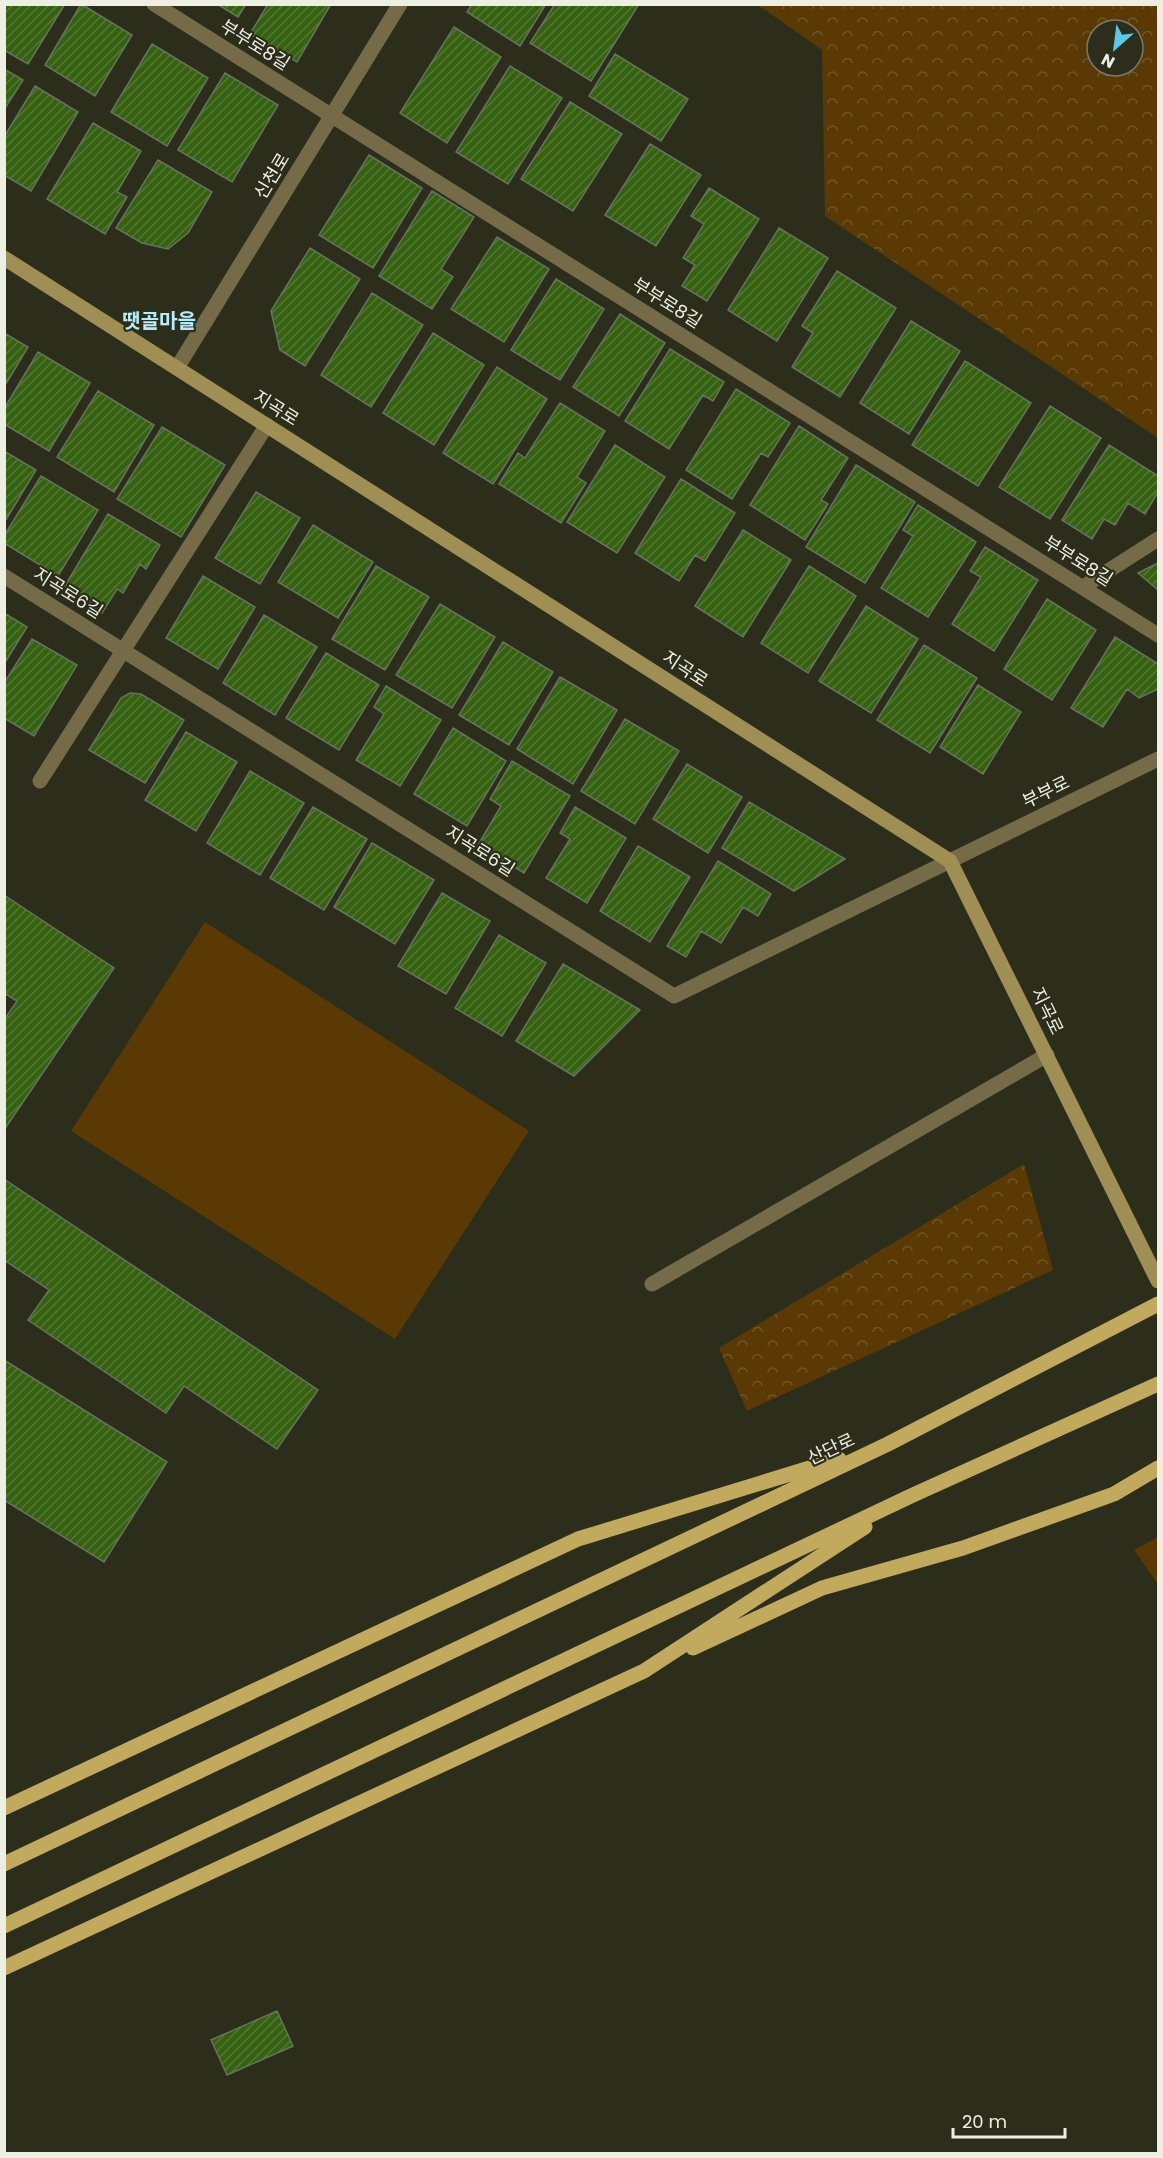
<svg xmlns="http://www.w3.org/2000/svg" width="1163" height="2158" font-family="Poppins,'Noto Sans KR',sans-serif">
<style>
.green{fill:#5a3904}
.forest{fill:url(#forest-crowns);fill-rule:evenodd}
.building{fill:url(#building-hatch);stroke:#667360;stroke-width:1.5}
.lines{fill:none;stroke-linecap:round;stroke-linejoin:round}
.service{stroke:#766b48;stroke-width:15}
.minor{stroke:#766b48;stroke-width:15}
.tertiary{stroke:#766b48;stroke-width:15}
.secondary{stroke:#a08f55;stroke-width:15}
.primary{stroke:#c1a95e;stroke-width:15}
.labels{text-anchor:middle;stroke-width:4.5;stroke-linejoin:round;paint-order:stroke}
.street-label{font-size:18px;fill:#edefe3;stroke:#2c2e1b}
.neighbourhood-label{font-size:20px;font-weight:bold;fill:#b5ecfd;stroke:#2c2e1b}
</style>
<defs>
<pattern id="forest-crowns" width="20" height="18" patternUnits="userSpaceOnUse" patternTransform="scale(1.5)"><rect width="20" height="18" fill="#5a3904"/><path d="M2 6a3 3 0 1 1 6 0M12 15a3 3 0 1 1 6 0" fill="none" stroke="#725628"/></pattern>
<pattern id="building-hatch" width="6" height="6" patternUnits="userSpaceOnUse" patternTransform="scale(1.5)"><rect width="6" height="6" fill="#356111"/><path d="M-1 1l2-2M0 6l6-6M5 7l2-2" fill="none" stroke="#537834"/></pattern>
</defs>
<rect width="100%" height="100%" fill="#2c2e1b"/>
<path class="green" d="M 205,922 L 529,1131 L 395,1339 L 71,1131 Z
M 1158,1537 L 1158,1584 L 1134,1550 Z"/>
<path class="forest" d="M 758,5 L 1158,5 L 1158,438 L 825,216 L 822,50 ZM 1097,30 L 1133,30 L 1133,66 L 1097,66 Z
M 1024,1164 L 1053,1270 L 747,1411 L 719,1348 Z"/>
<path class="building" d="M 4,4 L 65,4 L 28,64 L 4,50 Z
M 81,4 L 132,35 L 95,96 L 45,65 Z
M 217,4 L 246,4 L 238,17 Z
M 268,4 L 331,4 L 297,62 L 250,34 Z
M 472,4 L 546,4 L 520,46 L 467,12 Z
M 555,4 L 639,4 L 591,81 L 530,43 Z
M 454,27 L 501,57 L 447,143 L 400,113 Z
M 152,44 L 208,78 L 167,146 L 111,112 Z
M 615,54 L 688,99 L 661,141 L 589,96 Z
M 510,66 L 562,98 L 508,184 L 456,152 Z
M 4,69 L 23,80 L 4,110 Z
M 225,73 L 278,105 L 232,182 L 178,150 Z
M 35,86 L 78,112 L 31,191 L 4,175 L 4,137 Z
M 570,102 L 622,134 L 573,211 L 521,179 Z
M 93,123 L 141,151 L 117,192 L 127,197 L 105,234 L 47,199 Z
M 650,144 L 701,175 L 656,246 L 605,215 Z
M 369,155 L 422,188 L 373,268 L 319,235 Z
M 158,160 L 212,192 L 188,233 L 168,249 L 142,243 L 116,228 Z
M 709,188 L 759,219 L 707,301 L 682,286 L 695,265 L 683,258 L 704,224 L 691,216 Z
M 432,191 L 474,217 L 441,269 L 453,277 L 432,309 L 379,276 Z
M 779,228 L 828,258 L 777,341 L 728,310 Z
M 497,237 L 549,269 L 504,342 L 451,309 Z
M 310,248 L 360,279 L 305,366 L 280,350 L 271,311 Z
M 837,271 L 896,308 L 840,397 L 792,367 L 813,333 L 802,326 Z
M 556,279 L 604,309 L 560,380 L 511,350 Z
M 372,293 L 423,325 L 371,407 L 321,375 Z
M 620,314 L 665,343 L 619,416 L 573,387 Z
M 911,321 L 960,351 L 909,434 L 860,403 Z
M 4,333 L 28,347 L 4,387 Z
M 433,333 L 484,365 L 434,445 L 383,413 Z
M 670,349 L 724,382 L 713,401 L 703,395 L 669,449 L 625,421 Z
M 38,352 L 90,383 L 49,451 L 4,424 L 4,409 Z
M 965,361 L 1031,403 L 978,486 L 912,445 Z
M 497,367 L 547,399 L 493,484 L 443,453 Z
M 736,389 L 790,423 L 768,457 L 761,453 L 732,499 L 686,470 Z
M 98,391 L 154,425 L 114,492 L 57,457 Z
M 560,403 L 605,431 L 577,477 L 586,483 L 561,523 L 499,484 L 518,453 L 525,458 Z
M 1050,406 L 1101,438 L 1050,519 L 999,487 Z
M 799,426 L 848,458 L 821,500 L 828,504 L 805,540 L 750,505 Z
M 162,427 L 225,465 L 181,537 L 117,499 Z
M 615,445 L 665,477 L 617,553 L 567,522 Z
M 1109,445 L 1158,476 L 1158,492 L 1145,514 L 1128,503 L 1115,525 L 1104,519 L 1092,539 L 1062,520 Z
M 4,451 L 36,470 L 4,523 Z
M 856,465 L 915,502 L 865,583 L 806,547 Z
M 41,476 L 98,510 L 58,576 L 4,543 L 4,536 Z
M 681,479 L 735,513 L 705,561 L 695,555 L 679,581 L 635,553 Z
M 256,492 L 300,518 L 260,584 L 215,558 Z
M 918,505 L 976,542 L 928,617 L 881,588 L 913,536 L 903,530 Z
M 108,514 L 160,545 L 146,569 L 140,564 L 123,593 L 117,589 L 102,613 L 63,589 Z
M 313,525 L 373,562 L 338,618 L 278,582 Z
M 743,530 L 791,560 L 743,637 L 695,606 Z
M 985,547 L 1038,580 L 994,651 L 952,624 L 981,577 L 970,571 Z
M 1158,563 L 1158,590 L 1138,573 Z
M 376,566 L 429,597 L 385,670 L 332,639 Z
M 809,566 L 856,596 L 808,673 L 761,643 Z
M 203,576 L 255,607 L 218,669 L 166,638 Z
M 1047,599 L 1096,630 L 1052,700 L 1004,669 Z
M 440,604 L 495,637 L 452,708 L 396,675 Z
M 866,606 L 918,639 L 871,713 L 819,681 Z
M 4,613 L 27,627 L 4,664 Z
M 264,615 L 317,647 L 275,715 L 223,683 Z
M 1115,637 L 1158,664 L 1158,689 L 1139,698 L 1127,689 L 1103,727 L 1071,708 Z
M 32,639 L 77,665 L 34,736 L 4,718 L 4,683 Z
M 503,642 L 553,672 L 509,745 L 459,715 Z
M 924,645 L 977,678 L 930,753 L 877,720 Z
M 326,653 L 379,685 L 339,750 L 286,718 Z
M 560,677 L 617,710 L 573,784 L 517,749 Z
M 978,685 L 1021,712 L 983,774 L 940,747 Z
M 386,686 L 441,720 L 400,786 L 356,760 L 384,714 L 374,707 Z
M 130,693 L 141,694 L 184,720 L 145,783 L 89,750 L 121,698 Z
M 625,719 L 679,751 L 635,824 L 581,791 Z
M 453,728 L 506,761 L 467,826 L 414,794 Z
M 186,732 L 237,762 L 196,831 L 145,800 Z
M 512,761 L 570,796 L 524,873 L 478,845 L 501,806 L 490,799 Z
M 687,764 L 742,797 L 708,853 L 653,819 Z
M 250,771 L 304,803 L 260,875 L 207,843 Z
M 749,802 L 845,859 L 794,891 L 722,848 Z
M 313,807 L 367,839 L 324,910 L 270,878 Z
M 575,807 L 626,838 L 587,903 L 546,878 L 570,839 L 560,833 Z
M 372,843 L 434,880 L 395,944 L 334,907 Z
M 638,846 L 690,877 L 650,942 L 600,911 Z
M 718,861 L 771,894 L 758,916 L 743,907 L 721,943 L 701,931 L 686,957 L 667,946 Z
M 442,893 L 490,921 L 446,994 L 398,966 Z
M 4,895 L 114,968 L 4,1130 L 4,1020 L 17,1001 L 4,993 Z
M 499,935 L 546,963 L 502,1036 L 455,1008 Z
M 563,964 L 640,1010 L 574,1076 L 516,1041 Z
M 4,1179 L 318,1390 L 277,1449 L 184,1386 L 166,1413 L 28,1320 L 49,1290 L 4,1260 Z
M 4,1360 L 167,1462 L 104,1562 L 4,1500 Z
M 277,2011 L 293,2046 L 227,2075 L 211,2040 Z"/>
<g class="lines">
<path class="service" d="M 652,1284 L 1047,1055"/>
<path class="minor" d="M 154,4 L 1158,635
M 4,576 L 674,996 L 1158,759
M 1083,587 L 1158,539
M 40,781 L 267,425"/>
<path class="tertiary" d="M 177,368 L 400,4"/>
<path class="secondary" d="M 4,258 L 950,861 L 1158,1281"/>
<path class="primary" d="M 693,1648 L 822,1588 L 963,1548 L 1114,1494 L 1158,1468
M 4,1808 L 578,1539 L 839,1459
M 4,1864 L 888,1444 L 1158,1304
M 4,1926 L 913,1495 L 1158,1384
M 4,1968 L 644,1671 L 865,1527"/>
</g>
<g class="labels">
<g class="street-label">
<text transform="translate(255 45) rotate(32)" y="6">부부로8길</text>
<text transform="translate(272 176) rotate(-59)" y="6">신천로</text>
<text transform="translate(667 303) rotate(32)" y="6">부부로8길</text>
<text transform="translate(276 408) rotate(32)" y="6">지곡로</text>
<text transform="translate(1078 561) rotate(32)" y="6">부부로8길</text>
<text transform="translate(68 593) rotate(32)" y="6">지곡로6길</text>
<text transform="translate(685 669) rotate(33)" y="6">지곡로</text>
<text transform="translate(1046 792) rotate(-26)" y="6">부부로</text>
<text transform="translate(480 851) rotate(32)" y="6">지곡로6길</text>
<text transform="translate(1047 1011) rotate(64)" y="6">지곡로</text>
<text transform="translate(831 1449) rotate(-25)" y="6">산단로</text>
</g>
<g class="neighbourhood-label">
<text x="159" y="328">땟골마을</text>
</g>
</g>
<rect width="1163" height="2158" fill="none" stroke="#edefe3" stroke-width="12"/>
<g transform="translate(1115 48) rotate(208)"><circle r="28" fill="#2c2e1b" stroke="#797b6b" stroke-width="1.5"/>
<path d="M0-4.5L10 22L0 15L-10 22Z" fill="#5ac8e6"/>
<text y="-9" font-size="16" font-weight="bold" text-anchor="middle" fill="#edefe3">N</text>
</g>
<path d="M953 2128v9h112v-9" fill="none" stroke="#edefe3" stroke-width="3"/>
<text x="962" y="2128" font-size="18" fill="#edefe3" stroke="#2c2e1b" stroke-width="4.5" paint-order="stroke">20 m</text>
</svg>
